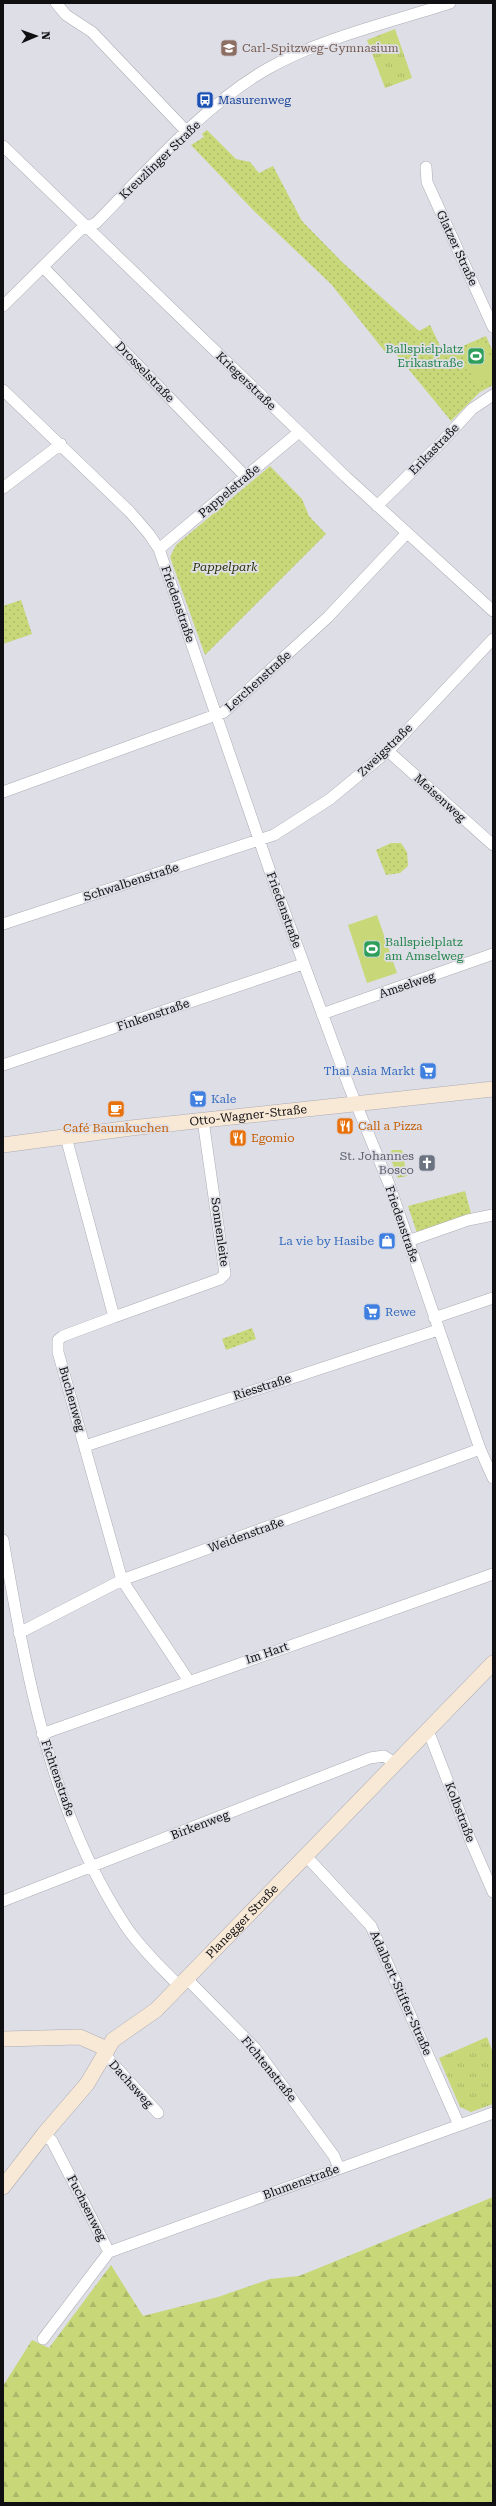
<svg xmlns="http://www.w3.org/2000/svg" width="496" height="2506" font-family="'Roboto Serif',serif">
<style>
.grass{fill:url(#grass-tufts)}
.forest{fill:url(#forest-firs)}
.park{fill:url(#park-dots)}
.pitch{fill:#c8d879}
.lines{fill:none;stroke-linecap:round;stroke-linejoin:round}
.street-casing{stroke:#acacb5;stroke-width:12}
.secondary-casing{stroke:#acacb5;stroke-width:16}
.street{stroke:#fff;stroke-width:11}
.secondary{stroke:#f8e8d6;stroke-width:15}
.labels{text-anchor:middle;stroke-width:3.5;stroke-linejoin:round;paint-order:stroke}
.education-label{font-size:12px;fill:#785e54;stroke:#dedee7;text-anchor:start}
.transit-label{font-size:12px;fill:#164399;stroke:#dedee7;text-anchor:start}
.street-label{font-size:12px;fill:#101013;stroke:#dedee7}
.leisure-label{font-size:12px;fill:#27864d;stroke:#dedee7;text-anchor:end}
.park-label{font-size:12px;font-style:italic;fill:#2b3107;stroke:#dedee7}
.shop-label{font-size:12px;fill:#366cbe;stroke:#dedee7;text-anchor:end}
.food-label{font-size:12px;fill:#c56008;stroke:#dedee7;text-anchor:start}
.worship-label{font-size:12px;fill:#5b616d;stroke:#dedee7;text-anchor:end}
</style>
<defs>
<pattern id="grass-tufts" width="24" height="20" patternUnits="userSpaceOnUse"><rect width="24" height="20" fill="#c8d879"/><path d="M3 7l-1-3M5 7V3M7 7l1-3M15 17l-1-3M17 17v-4M19 17l1-3" fill="none" stroke="#abb868"/></pattern>
<pattern id="forest-firs" width="22" height="20" patternUnits="userSpaceOnUse"><rect width="22" height="20" fill="#c8d879"/><path d="M5 1l3.5 6h-7zM16 11l3.5 6h-7z" fill="#abb868"/></pattern>
<pattern id="park-dots" width="8" height="8" patternUnits="userSpaceOnUse"><rect width="8" height="8" fill="#c8d879"/><path d="M2 2h.1M6 6h.1" fill="none" stroke="#abb868" stroke-width="1.8" stroke-linecap="round"/></pattern>
</defs>
<rect width="100%" height="100%" fill="#dedee7"/>
<path class="grass" d="M 395,29 L 412,78 L 385,88 L 367,40 Z
M 392,1150 L 402,1150 L 407,1176 L 398,1178 L 389,1154 Z
M 487,2037 L 493,2053 L 493,2104 L 471,2112 L 460,2107 L 439,2058 Z"/>
<path class="forest" d="M 493,2197 L 493,2503 L 3,2503 L 3,2386 L 32,2340 L 49,2348 L 111,2265 L 143,2316 L 218,2297 L 270,2279 L 299,2276 Z"/>
<path class="park" d="M 207,130 L 236,159 L 250,162 L 259,173 L 273,166 L 302,221 L 342,262 L 419,331 L 430,325 L 444,354 L 486,336 L 493,352 L 493,385 L 480,392 L 451,421 L 392,349 L 386,353 L 331,284 L 254,211 L 191,145 L 204,137 L 202,134 Z
M 270,466 L 302,499 L 309,516 L 326,534 L 205,655 L 170,557 L 176,545 Z
M 21,600 L 32,634 L 3,644 L 3,606 Z
M 391,843 L 401,843 L 407,852 L 408,866 L 400,873 L 386,875 L 376,850 Z
M 465,1191 L 471,1213 L 417,1233 L 408,1206 Z
M 252,1328 L 256,1339 L 226,1350 L 222,1339 Z"/>
<path class="pitch" d="M 483,340 L 493,363 L 493,378 L 476,385 L 460,350 Z
M 377,915 L 397,973 L 367,983 L 348,925 Z"/>
<g class="lines">
<defs>
<path id="street" d="M 56,3 L 66,15 L 92,32 L 187,132
M 3,146 L 346,477 L 493,611
M 426,167 L 427,182 L 493,327
M 43,267 L 246,477
M 3,306 L 80,230 L 96,223 C 148,170 203,106 267,69 C 321,38 391,22 450,3
M 3,390 L 130,512 L 149,534 L 159,549 L 274,883 L 350,1089 L 389,1184 L 480,1449 L 493,1478
M 3,488 L 61,444
M 377,506 L 441,443 L 472,409 L 493,395
M 159,549 L 299,432
M 388,751 L 493,845
M 3,792 L 224,712 L 328,617 L 406,534
M 3,924 L 274,835 L 330,799 L 388,751 L 493,639
M 322,1014 L 493,954
M 3,1065 L 303,964
M 66,1137 L 114,1317 L 63,1336 L 58,1340 L 58,1352 L 122,1580 L 189,1681
M 408,1241 L 468,1220 L 493,1215
M 114,1317 L 220,1279 L 225,1274 L 203,1120
M 434,1318 L 493,1298
M 85,1446 L 438,1330
M 3,1540 C 26,1672 50,1811 125,1925 C 140,1948 161,1967 179,1986
M 19,1633 L 122,1580 L 480,1449
M 427,1733 L 431,1738 L 470,1839 L 493,1892
M 42,1734 L 493,1574
M 306,1856 L 371,1926 L 459,2125
M 3,1901 L 370,1758 L 384,1756 L 396,1764
M 187,1979 L 255,2048 L 334,2156 L 339,2168
M 104,2054 L 158,2113
M 109,2252 L 493,2113
M 43,2339 L 109,2252 L 52,2141 L 44,2134"/>
<g id="secondary">
<path id="s1" d="M 3,1145 L 131,1128 L 493,1089"/>
<path d="M 3,2039 L 80,2037 L 107,2049"/>
<path id="s2" d="M 3,2187 L 44,2134 L 87,2084 L 113,2040 L 156,2010 L 493,1663"/>
</g>
</defs>
<use href="#street" class="street-casing"/>
<use href="#secondary" class="secondary-casing"/>
<use href="#street" class="street"/>
<use href="#secondary" class="secondary"/>
</g>
<defs>
<symbol id="school-square" viewBox="-11 -11 22 22"><rect x="-9" y="-9" width="18" height="18" rx="4" fill="#8d6e63" stroke="#dedee7"/><path d="M0-5L7-2L0 1L-7-2ZM-4 1L0 2.5L4 1V4Q0 6-4 4Z" fill="#fff"/></symbol>
<symbol id="bus-square" viewBox="-11 -11 22 22"><rect x="-9" y="-9" width="18" height="18" rx="4" fill="#1a4fb4" stroke="#dedee7"/><path d="M-5-6H5V4H4V6H2V4H-2V6H-4V4H-5ZM-3.5-4V0h7V-4ZM-3.5 1.2v1.5H-2V1.2ZM2 1.2v1.5H3.5V1.2Z" fill="#fff"/></symbol>
<symbol id="stadium-square" viewBox="-11 -11 22 22"><rect x="-9" y="-9" width="18" height="18" rx="4" fill="#2e9e5b" stroke="#dedee7"/><path d="M0-5a6.5 5 0 1 0 0 10a6.5 5 0 1 0 0-10ZM-3.5-1.8h7v3.6h-7Z" fill="#fff"/></symbol>
<symbol id="supermarket-square" viewBox="-11 -11 22 22"><rect x="-9" y="-9" width="18" height="18" rx="4" fill="#3f7fe0" stroke="#dedee7"/><path d="M-6-5.5h2.5l.6 2H6L4.5 2H-2.5L-4.4-4H-6ZM-1.5 3.2a1.3 1.3 0 1 0 .1 0ZM3 3.2a1.3 1.3 0 1 0 .1 0Z" fill="#fff"/></symbol>
<symbol id="cafe-square" viewBox="-11 -11 22 22"><rect x="-9" y="-9" width="18" height="18" rx="4" fill="#e8710a" stroke="#dedee7"/><path d="M-5.5-4.5H6V0H3Q3 3.5 0 3.5H-2.5Q-5.5 3.5-5.5 0ZM3-3.2v2h1.7v-2ZM-6 4.5H4V6H-6Z" fill="#fff"/></symbol>
<symbol id="restaurant-square" viewBox="-11 -11 22 22"><rect x="-9" y="-9" width="18" height="18" rx="4" fill="#e8710a" stroke="#dedee7"/><path d="M-5-6h1v4h1v-4h1v4h1v-4h1v5L-1.5 .5V6h-2V.5L-5-1ZM5-6V6H3V1.5H1.5Q1.5-4 5-6Z" fill="#fff"/></symbol>
<symbol id="church-square" viewBox="-11 -11 22 22"><rect x="-9" y="-9" width="18" height="18" rx="4" fill="#6b7280" stroke="#dedee7"/><path d="M-1.2-6h2.4v3.5h3.3v2.4h-3.3V6h-2.4V-.1h-3.3v-2.4h3.3Z" fill="#fff"/></symbol>
<symbol id="shop-square" viewBox="-11 -11 22 22"><rect x="-9" y="-9" width="18" height="18" rx="4" fill="#3f7fe0" stroke="#dedee7"/><path d="M-5-2.5h2.3a2.7 3.5 0 0 1 5.4 0H5L5.5 6h-11ZM-1.5-2.5h3a1.5 2.3 0 0 0-3 0Z" fill="#fff"/></symbol>
</defs>
<g fill-rule="evenodd">
<use href="#school-square" x="219" y="38" width="20" height="20"/>
<use href="#bus-square" x="195" y="90" width="20" height="20"/>
<use href="#stadium-square" x="466" y="346" width="20" height="20"/>
<use href="#stadium-square" x="362" y="939" width="20" height="20"/>
<use href="#supermarket-square" x="418" y="1061" width="20" height="20"/>
<use href="#supermarket-square" x="188" y="1089" width="20" height="20"/>
<use href="#cafe-square" x="106" y="1099" width="20" height="20"/>
<use href="#restaurant-square" x="335" y="1116" width="20" height="20"/>
<use href="#restaurant-square" x="228" y="1128" width="20" height="20"/>
<use href="#church-square" x="417" y="1153" width="20" height="20"/>
<use href="#shop-square" x="377" y="1231" width="20" height="20"/>
<use href="#supermarket-square" x="362" y="1302" width="20" height="20"/>
</g>
<g class="labels">
<g class="education-label">
<text x="242" y="52">Carl-Spitzweg-Gymnasium</text>
</g>
<g class="transit-label">
<text x="218" y="104">Masurenweg</text>
</g>
<g class="street-label">
<text transform="translate(160 160) rotate(-44)" y="4">Kreuzlinger Straße</text>
<text transform="translate(457 248) rotate(65)" y="4">Glatzer Straße</text>
<text transform="translate(145 372) rotate(46)" y="4">Drosselstraße</text>
<text transform="translate(246 381) rotate(44)" y="4">Kriegerstraße</text>
<text transform="translate(434 449) rotate(-46)" y="4">Erikastraße</text>
<text transform="translate(229 491) rotate(-40)" y="4">Pappelstraße</text>
<text transform="translate(178 604) rotate(71)" y="4">Friedenstraße</text>
<text transform="translate(258 681) rotate(-42)" y="4">Lerchenstraße</text>
<text transform="translate(385 750) rotate(-44)" y="4">Zweigstraße</text>
<text transform="translate(440 798) rotate(42)" y="4">Meisenweg</text>
<text transform="translate(131 882) rotate(-18)" y="4">Schwalbenstraße</text>
<text transform="translate(284 910) rotate(70)" y="4">Friedenstraße</text>
<text transform="translate(407 985) rotate(-19)" y="4">Amselweg</text>
<text transform="translate(153 1015) rotate(-19)" y="4">Finkenstraße</text>
<text dy="4" stroke="none"><textPath href="#s1" startOffset="247">Otto-Wagner-Straße</textPath></text>
<text transform="translate(402 1224) rotate(71)" y="4">Friedenstraße</text>
<text transform="translate(220 1232) rotate(82)" y="4">Sonnenleite</text>
<text transform="translate(262 1387) rotate(-18)" y="4">Riesstraße</text>
<text transform="translate(72 1399) rotate(74)" y="4">Buchenweg</text>
<text transform="translate(246 1535) rotate(-20)" y="4">Weidenstraße</text>
<text transform="translate(267 1653) rotate(-19)" y="4">Im Hart</text>
<text transform="translate(58 1778) rotate(71)" y="4">Fichtenstraße</text>
<text transform="translate(460 1812) rotate(69)" y="4">Kolbstraße</text>
<text transform="translate(200 1825) rotate(-21)" y="4">Birkenweg</text>
<text dy="4" stroke="none"><textPath href="#s2" startOffset="360">Planegger Straße</textPath></text>
<text transform="translate(401 1993) rotate(66)" y="4">Adalbert-Stifter-Straße</text>
<text transform="translate(269 2069) rotate(51)" y="4">Fichtenstraße</text>
<text transform="translate(131 2084) rotate(48)" y="4">Dachsweg</text>
<text transform="translate(301 2182) rotate(-20)" y="4">Blumenstraße</text>
<text transform="translate(87 2208) rotate(63)" y="4">Fuchsenweg</text>
</g>
<g class="leisure-label">
<text x="463" y="353">Ballspielplatz<tspan x="463" dy="14">Erikastraße</tspan></text>
<text x="385" y="946" text-anchor="start">Ballspielplatz<tspan x="385" dy="14">am Amselweg</tspan></text>
</g>
<g class="park-label">
<text x="225" y="571">Pappelpark</text>
</g>
<g class="shop-label">
<text x="415" y="1075">Thai Asia Markt</text>
<text x="211" y="1103" text-anchor="start">Kale</text>
<text x="374" y="1245">La vie by Hasibe</text>
<text x="385" y="1316" text-anchor="start">Rewe</text>
</g>
<g class="food-label">
<text x="358" y="1130">Call a Pizza</text>
<text x="116" y="1132" text-anchor="middle">Café Baumkuchen</text>
<text x="251" y="1142">Egomio</text>
</g>
<g class="worship-label">
<text x="414" y="1160">St. Johannes<tspan x="414" dy="14">Bosco</tspan></text>
</g>
</g>
<rect width="496" height="2506" fill="none" stroke="#101013" stroke-width="8"/>
<g transform="translate(36 36) rotate(88)" stroke="#dedee7" stroke-width="3" paint-order="stroke">
<path d="M0-3L7 15L0 10L-7 15Z" fill="#101013"/>
<text y="-6" font-size="11" font-weight="bold" text-anchor="middle" fill="#101013">N</text>
</g>
</svg>
